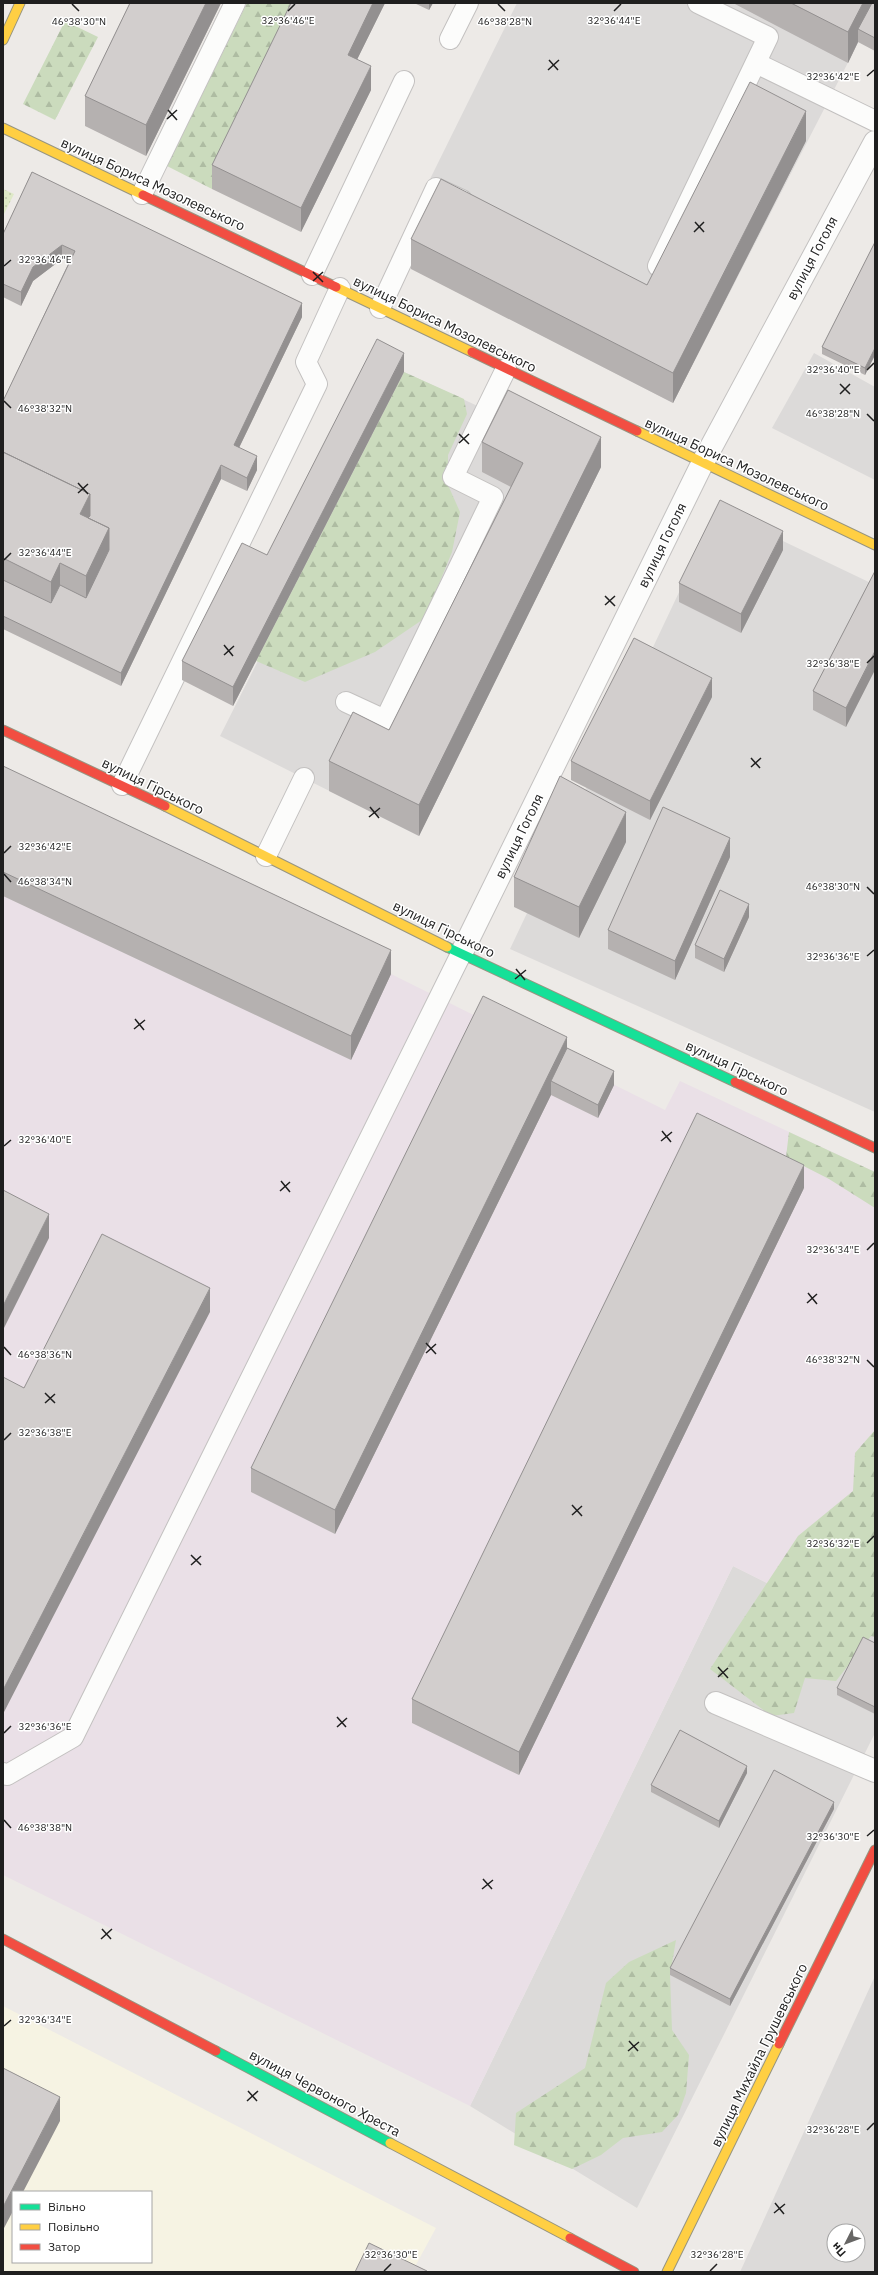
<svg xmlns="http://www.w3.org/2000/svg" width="878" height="2275" font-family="'IBM Plex Sans',sans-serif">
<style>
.residential{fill:#dcdad9;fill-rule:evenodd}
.industrial{fill:#eae0e7}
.education{fill:#f6f3e3;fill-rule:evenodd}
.grass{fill:url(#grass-dots)}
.forest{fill:url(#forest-firs)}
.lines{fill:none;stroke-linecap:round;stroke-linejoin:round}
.lane-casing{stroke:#c3c1c0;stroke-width:22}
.street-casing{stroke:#c3c1c0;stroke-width:24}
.fast-casing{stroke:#979580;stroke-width:11}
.slow-casing{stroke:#979580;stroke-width:11}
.jam-casing{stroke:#979580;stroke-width:11}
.lane{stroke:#fcfcfb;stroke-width:20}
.street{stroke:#fcfcfb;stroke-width:22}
.fast{stroke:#16e098;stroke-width:9}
.slow{stroke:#ffcf43;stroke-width:9}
.jam{stroke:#f24e42;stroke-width:9}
.wall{fill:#b5b1b0}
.shaded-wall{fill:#939090}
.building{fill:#d2cecd;stroke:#939090}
.ticks{fill:none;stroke:#1f1f1f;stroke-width:1.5}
.labels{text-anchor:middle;stroke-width:3;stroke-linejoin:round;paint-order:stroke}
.street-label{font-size:14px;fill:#1f1f1f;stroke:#fff}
.ticks-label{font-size:10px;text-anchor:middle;fill:#1f1f1f;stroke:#fff;stroke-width:3;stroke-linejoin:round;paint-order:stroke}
</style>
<defs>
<pattern id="grass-dots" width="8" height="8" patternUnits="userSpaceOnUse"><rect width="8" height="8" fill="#dee9c7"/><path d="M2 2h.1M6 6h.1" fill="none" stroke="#bec7aa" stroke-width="1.8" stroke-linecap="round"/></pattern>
<pattern id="forest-firs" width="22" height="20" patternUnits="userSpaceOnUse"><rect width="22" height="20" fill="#cbdbbd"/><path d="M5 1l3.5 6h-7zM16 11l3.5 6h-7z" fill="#aebca2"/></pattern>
</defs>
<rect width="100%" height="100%" fill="#edeae7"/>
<path class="residential" d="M 517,3 L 875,3 L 875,10 L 673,403 L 391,258 Z
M 814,353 L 875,387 L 875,480 L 772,428 Z
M 404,372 L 508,420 L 601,467 L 419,836 L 220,736 Z
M 718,510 L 875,585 L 875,1112 L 510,949 Z
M 733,1566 L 875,1637 L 875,1733 L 637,2208 L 470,2106 Z
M 875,1976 L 875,2272 L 740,2272 ZM 834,2231 L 858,2231 L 858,2255 L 834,2255 Z"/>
<path class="industrial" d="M 3,790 L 391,974 L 665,1110 L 680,1081 L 875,1172 L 875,1637 L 733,1566 L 470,2106 L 3,1875 Z"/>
<path class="education" d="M 3,2006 L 436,2228 L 412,2272 L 3,2272 ZM 13,2192 L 151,2192 L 151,2262 L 13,2262 Z"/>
<path class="grass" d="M 3,189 L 14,194 L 3,216 Z"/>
<path class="forest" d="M 247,3 L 287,3 L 300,9 L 212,189 L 167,166 Z
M 65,21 L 98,37 L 55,120 L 23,104 Z
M 404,372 L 464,399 L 467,414 L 448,455 L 448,485 L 460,512 L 452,552 L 425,618 L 375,652 L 305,682 L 256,661 Z
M 789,1132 L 875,1172 L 875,1208 L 829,1179 L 786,1157 Z
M 875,1430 L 875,1637 L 871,1636 L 836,1681 L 805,1678 L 794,1713 L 771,1716 L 710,1669 L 798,1536 L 853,1491 L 855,1453 Z
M 676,1940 L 670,1975 L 672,2030 L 689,2055 L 686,2093 L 678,2115 L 662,2132 L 623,2138 L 601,2155 L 572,2169 L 514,2145 L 516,2113 L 585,2068 L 606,1983 L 629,1962 Z"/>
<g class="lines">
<defs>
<path id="lane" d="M 450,39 L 468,3
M 756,63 L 875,121
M 142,194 L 235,3
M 658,266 L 768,37 L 698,3
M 312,275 L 404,81
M 380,308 L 436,188 L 462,200
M 346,702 L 385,720 L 493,497 L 453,477 L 506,369
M 122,785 L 317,384 L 306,362 L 340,288
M 266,856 L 304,778
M 3,1773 L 7,1775 L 73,1737 L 461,954"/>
<path id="street" d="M 461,954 L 702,464 L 875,142
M 716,1703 L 875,1771"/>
<path id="fast" d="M 447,947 L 735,1082
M 216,2051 L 390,2143"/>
<path id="slow" d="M 3,40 L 20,3
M 3,128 L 143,195
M 336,287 L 472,352
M 637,431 L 875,545
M 165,806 L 447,947
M 390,2143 L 570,2238
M 667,2272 L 779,2044"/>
<path id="jam" d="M 143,195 L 336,287
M 472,352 L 637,431
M 3,730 L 165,806
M 735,1082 L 875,1148
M 3,1939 L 216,2051
M 779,2044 L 875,1850
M 570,2238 L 634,2272"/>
</defs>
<use href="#lane" class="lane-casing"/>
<use href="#street" class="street-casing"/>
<use href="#fast" class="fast-casing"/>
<use href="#slow" class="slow-casing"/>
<use href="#jam" class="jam-casing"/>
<use href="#lane" class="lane"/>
<use href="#street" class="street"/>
<use href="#fast" class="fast"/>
<use href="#slow" class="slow"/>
<use href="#jam" class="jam"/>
</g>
<path class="wall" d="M 130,3 L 221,3 L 146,156 L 85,126 L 85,96 Z
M 288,3 L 385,3 L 357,59 L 371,90 L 301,232 L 212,189 L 212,165 L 291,5 Z
M 414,3 L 433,3 L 429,10 Z
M 733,3 L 875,3 L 875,51 L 858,42 L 848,63 Z
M 806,141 L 673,403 L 411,269 L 411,239 L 647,285 Z
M 32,172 L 302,317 L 239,448 L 257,470 L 247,491 L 221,479 L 121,686 L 3,629 L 3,401 L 69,262 L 62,259 L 33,281 L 21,306 L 3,297 L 3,234 Z
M 875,242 L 875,355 L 865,375 L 822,354 L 822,347 Z
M 404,372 L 233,706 L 182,680 L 182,661 L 267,555 Z
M 482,442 L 601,467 L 419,836 L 329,791 L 329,761 L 389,730 L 511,487 L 482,472 Z
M 783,550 L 741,633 L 679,602 L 679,583 Z
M 875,571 L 846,727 L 813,710 L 813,691 Z
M 712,697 L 650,820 L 571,780 L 571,761 Z
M 3,766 L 391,974 L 351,1060 L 3,896 Z
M 626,842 L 579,938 L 514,907 L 514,877 Z
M 730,857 L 675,980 L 608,949 L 608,930 Z
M 749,917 L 724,972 L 695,958 L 695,945 Z
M 567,1048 L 614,1085 L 598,1118 L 551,1095 L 335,1534 L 251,1492 L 251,1468 Z
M 804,1188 L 519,1775 L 412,1723 L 412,1699 Z
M 875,1643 L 875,1714 L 837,1695 L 837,1688 Z
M 747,1773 L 719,1828 L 651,1792 L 651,1785 Z
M 834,1809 L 730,2006 L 670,1975 L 670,1968 Z"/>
<path class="shaded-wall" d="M 206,3 L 221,3 L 146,156 L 146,125 Z
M 373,3 L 385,3 L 348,78 L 348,55 Z
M 429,3 L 433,3 L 429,10 Z
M 863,3 L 875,3 L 858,29 L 858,42 L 848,63 L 848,32 Z
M 371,66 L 371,90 L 301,232 L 301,208 Z
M 806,111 L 806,141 L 673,403 L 673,373 Z
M 62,245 L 62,259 L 33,281 L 21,306 L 21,292 L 33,267 Z
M 302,303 L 302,317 L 234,458 L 234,445 Z
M 875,348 L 875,355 L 865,375 L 865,368 Z
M 404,353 L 404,372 L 233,706 L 233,687 Z
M 601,437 L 601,467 L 419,836 L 419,805 Z
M 257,456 L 257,470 L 247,491 L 247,478 Z
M 221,465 L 221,479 L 121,686 L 121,673 Z
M 90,494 L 90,529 L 80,514 Z
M 109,528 L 109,563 L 86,611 L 86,576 Z
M 783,531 L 783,550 L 741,633 L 741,614 Z
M 60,563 L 60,598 L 51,617 L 51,582 Z
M 875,651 L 875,670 L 846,727 L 846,708 Z
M 712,678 L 712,697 L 650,820 L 650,801 Z
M 626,812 L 626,842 L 579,938 L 579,907 Z
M 730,838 L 730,857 L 675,980 L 675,961 Z
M 749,904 L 749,917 L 724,972 L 724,959 Z
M 391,950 L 391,974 L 351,1060 L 351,1036 Z
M 567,1037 L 567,1061 L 551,1081 L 551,1095 L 335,1534 L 335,1510 Z
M 614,1071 L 614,1085 L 598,1118 L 598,1105 Z
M 804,1165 L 804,1188 L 519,1775 L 519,1752 Z
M 49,1214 L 49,1238 L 3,1330 L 3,1306 Z
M 210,1288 L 210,1312 L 3,1714 L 3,1690 Z
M 747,1766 L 747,1773 L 719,1828 L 719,1821 Z
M 834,1802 L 834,1809 L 730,2006 L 730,1999 Z
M 60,2097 L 60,2121 L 23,2192 L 13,2192 L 13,2211 L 3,2230 L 3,2207 Z"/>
<path class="building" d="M 130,3 L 206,3 L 146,125 L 85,96 Z
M 291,3 L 373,3 L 348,55 L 371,66 L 301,208 L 212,165 Z
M 791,3 L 863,3 L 848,32 Z
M 872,3 L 875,3 L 875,38 L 858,29 Z
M 750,82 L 806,111 L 673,373 L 411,239 L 441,179 L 647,285 Z
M 32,172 L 302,303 L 234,445 L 257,456 L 247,478 L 221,465 L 121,673 L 3,616 L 3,580 L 51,603 L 60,585 L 86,598 L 109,550 L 109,528 L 88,518 L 90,516 L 90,494 L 3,452 L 3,401 L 75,251 L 62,245 L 33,267 L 21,292 L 3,284 L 3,234 Z
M 875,242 L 875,348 L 865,368 L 822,347 Z
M 377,339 L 404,353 L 233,687 L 182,661 L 242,543 L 267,555 Z
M 508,390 L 601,437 L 419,805 L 329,761 L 353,712 L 389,730 L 523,463 L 482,442 Z
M 3,452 L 90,494 L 80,514 L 109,528 L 86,576 L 60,563 L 51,582 L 3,558 Z
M 720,500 L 783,531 L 741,614 L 679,583 Z
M 875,571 L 875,651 L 846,708 L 813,691 Z
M 634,638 L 712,678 L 650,801 L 571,761 Z
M 3,766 L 391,950 L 351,1036 L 3,872 Z
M 560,776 L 626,812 L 579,907 L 514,877 Z
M 663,807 L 730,838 L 675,961 L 608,930 Z
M 720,890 L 749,904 L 724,959 L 695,945 Z
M 483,996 L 567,1037 L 335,1510 L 251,1468 Z
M 567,1048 L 614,1071 L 598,1105 L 551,1081 Z
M 697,1113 L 804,1165 L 519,1752 L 412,1699 Z
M 3,1190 L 49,1214 L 3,1306 Z
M 102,1234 L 210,1288 L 3,1690 L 3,1377 L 24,1388 Z
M 863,1637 L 875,1643 L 875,1707 L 837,1688 Z
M 680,1730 L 747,1766 L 719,1821 L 651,1785 Z
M 774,1770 L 834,1802 L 730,1999 L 670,1968 Z
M 3,2068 L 60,2097 L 3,2207 Z
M 369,2243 L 427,2271 L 426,2272 L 355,2272 Z"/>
<path class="ticks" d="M 72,4 L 79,11M 498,4 L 505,11M 288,11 L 295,4M 614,11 L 621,4M 549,60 L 558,70M 548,70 L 559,60M 867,76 L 874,70M 168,110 L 177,120M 167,119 L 177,110M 695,222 L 704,232M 694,232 L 704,222M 4,266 L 11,260M 313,272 L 323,282M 313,281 L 323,272M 867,370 L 874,363M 840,384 L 850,394M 840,394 L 850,384M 4,401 L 11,408M 867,414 L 874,421M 459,434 L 469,444M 459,443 L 469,434M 78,483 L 88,494M 78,493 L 88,484M 4,560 L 11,553M 605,596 L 615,606M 605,605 L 615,596M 224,645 L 233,656M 224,655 L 234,646M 867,663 L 874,656M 751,758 L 760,768M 751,767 L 761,758M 370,807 L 379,818M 369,817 L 380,808M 4,853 L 11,846M 4,874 L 11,882M 867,887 L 874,894M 867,956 L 874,950M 516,969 L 525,980M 515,979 L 526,970M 135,1019 L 144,1030M 134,1029 L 145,1020M 662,1131 L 671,1142M 661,1141 L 672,1132M 4,1146 L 11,1140M 281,1181 L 290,1192M 280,1191 L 290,1182M 867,1250 L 874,1243M 808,1293 L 817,1304M 807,1303 L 817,1294M 426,1343 L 436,1354M 4,1347 L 11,1355M 426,1353 L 436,1344M 867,1360 L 874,1367M 45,1393 L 55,1403M 45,1403 L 55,1394M 4,1440 L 11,1433M 572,1505 L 582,1516M 572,1515 L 582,1506M 867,1543 L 874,1536M 191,1555 L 201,1565M 191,1565 L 201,1556M 718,1667 L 728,1678M 718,1677 L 728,1668M 337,1717 L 346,1727M 337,1727 L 347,1718M 4,1733 L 11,1726M 4,1820 L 11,1828M 867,1836 L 874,1830M 483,1879 L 492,1889M 482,1889 L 493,1880M 102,1929 L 111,1939M 101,1939 L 112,1929M 4,2026 L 11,2020M 629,2041 L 638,2051M 628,2051 L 639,2042M 248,2091 L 257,2101M 247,2101 L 258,2091M 867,2130 L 874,2123M 775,2203 L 784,2214M 774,2213 L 785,2204M 384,2271 L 391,2264M 710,2271 L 717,2264"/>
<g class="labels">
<g class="street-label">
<text transform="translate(153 184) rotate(25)" y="5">вулиця Бориса Мозолевського</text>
<text transform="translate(812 258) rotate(-62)" y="5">вулиця Гоголя</text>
<text transform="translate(445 324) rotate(26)" y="5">вулиця Бориса Мозолевського</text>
<text transform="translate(737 464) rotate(25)" y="5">вулиця Бориса Мозолевського</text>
<text transform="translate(662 545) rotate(-64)" y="5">вулиця Гоголя</text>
<text transform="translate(153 786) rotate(26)" y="5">вулиця Гірського</text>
<text transform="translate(519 836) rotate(-64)" y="5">вулиця Гоголя</text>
<text transform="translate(444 929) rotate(26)" y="5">вулиця Гірського</text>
<text transform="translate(737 1068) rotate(25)" y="5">вулиця Гірського</text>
<text transform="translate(759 2055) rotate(-64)" y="5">вулиця Михайла Грушевського</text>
<text transform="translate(325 2093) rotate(28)" y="5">вулиця Червоного Хреста</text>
</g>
</g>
<g class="ticks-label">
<text x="288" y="24">32°36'46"E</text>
<text x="614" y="24">32°36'44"E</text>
<text x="505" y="25">46°38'28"N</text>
<text x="79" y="25">46°38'30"N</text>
<text x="833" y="80">32°36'42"E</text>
<text x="45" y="263">32°36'46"E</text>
<text x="833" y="373">32°36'40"E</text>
<text x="45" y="412">46°38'32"N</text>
<text x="833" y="417">46°38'28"N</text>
<text x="45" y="556">32°36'44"E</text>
<text x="833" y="667">32°36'38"E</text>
<text x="45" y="850">32°36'42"E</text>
<text x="45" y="885">46°38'34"N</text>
<text x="833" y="890">46°38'30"N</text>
<text x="833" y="960">32°36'36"E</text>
<text x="45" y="1143">32°36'40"E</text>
<text x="833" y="1253">32°36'34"E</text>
<text x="45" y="1358">46°38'36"N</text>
<text x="833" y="1363">46°38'32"N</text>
<text x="45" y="1436">32°36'38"E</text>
<text x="833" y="1547">32°36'32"E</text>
<text x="45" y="1730">32°36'36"E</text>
<text x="45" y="1831">46°38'38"N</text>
<text x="833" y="1840">32°36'30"E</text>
<text x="45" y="2023">32°36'34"E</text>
<text x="833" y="2133">32°36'28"E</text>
<text x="391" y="2258">32°36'30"E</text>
<text x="717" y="2258">32°36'28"E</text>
</g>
<rect width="878" height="2275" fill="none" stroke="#1f1f1f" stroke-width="8"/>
<rect x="12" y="2191" width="140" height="72" fill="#ffffff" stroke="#a5a5a5"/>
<rect x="20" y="2204" width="20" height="6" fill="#16e098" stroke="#a5a5a5"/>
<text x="48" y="2211" font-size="12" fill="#1f1f1f">Вільно</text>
<rect x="20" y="2224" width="20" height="6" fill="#ffcf43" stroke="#a5a5a5"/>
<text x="48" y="2231" font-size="12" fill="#1f1f1f">Повільно</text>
<rect x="20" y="2244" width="20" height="6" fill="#f24e42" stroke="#a5a5a5"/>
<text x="48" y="2251" font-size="12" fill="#1f1f1f">Затор</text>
<g transform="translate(846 2243) rotate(228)"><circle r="19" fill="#ffffff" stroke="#a5a5a5"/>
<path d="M0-3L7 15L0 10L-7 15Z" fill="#676665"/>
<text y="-6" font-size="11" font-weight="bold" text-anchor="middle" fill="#1f1f1f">Пн</text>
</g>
</svg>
